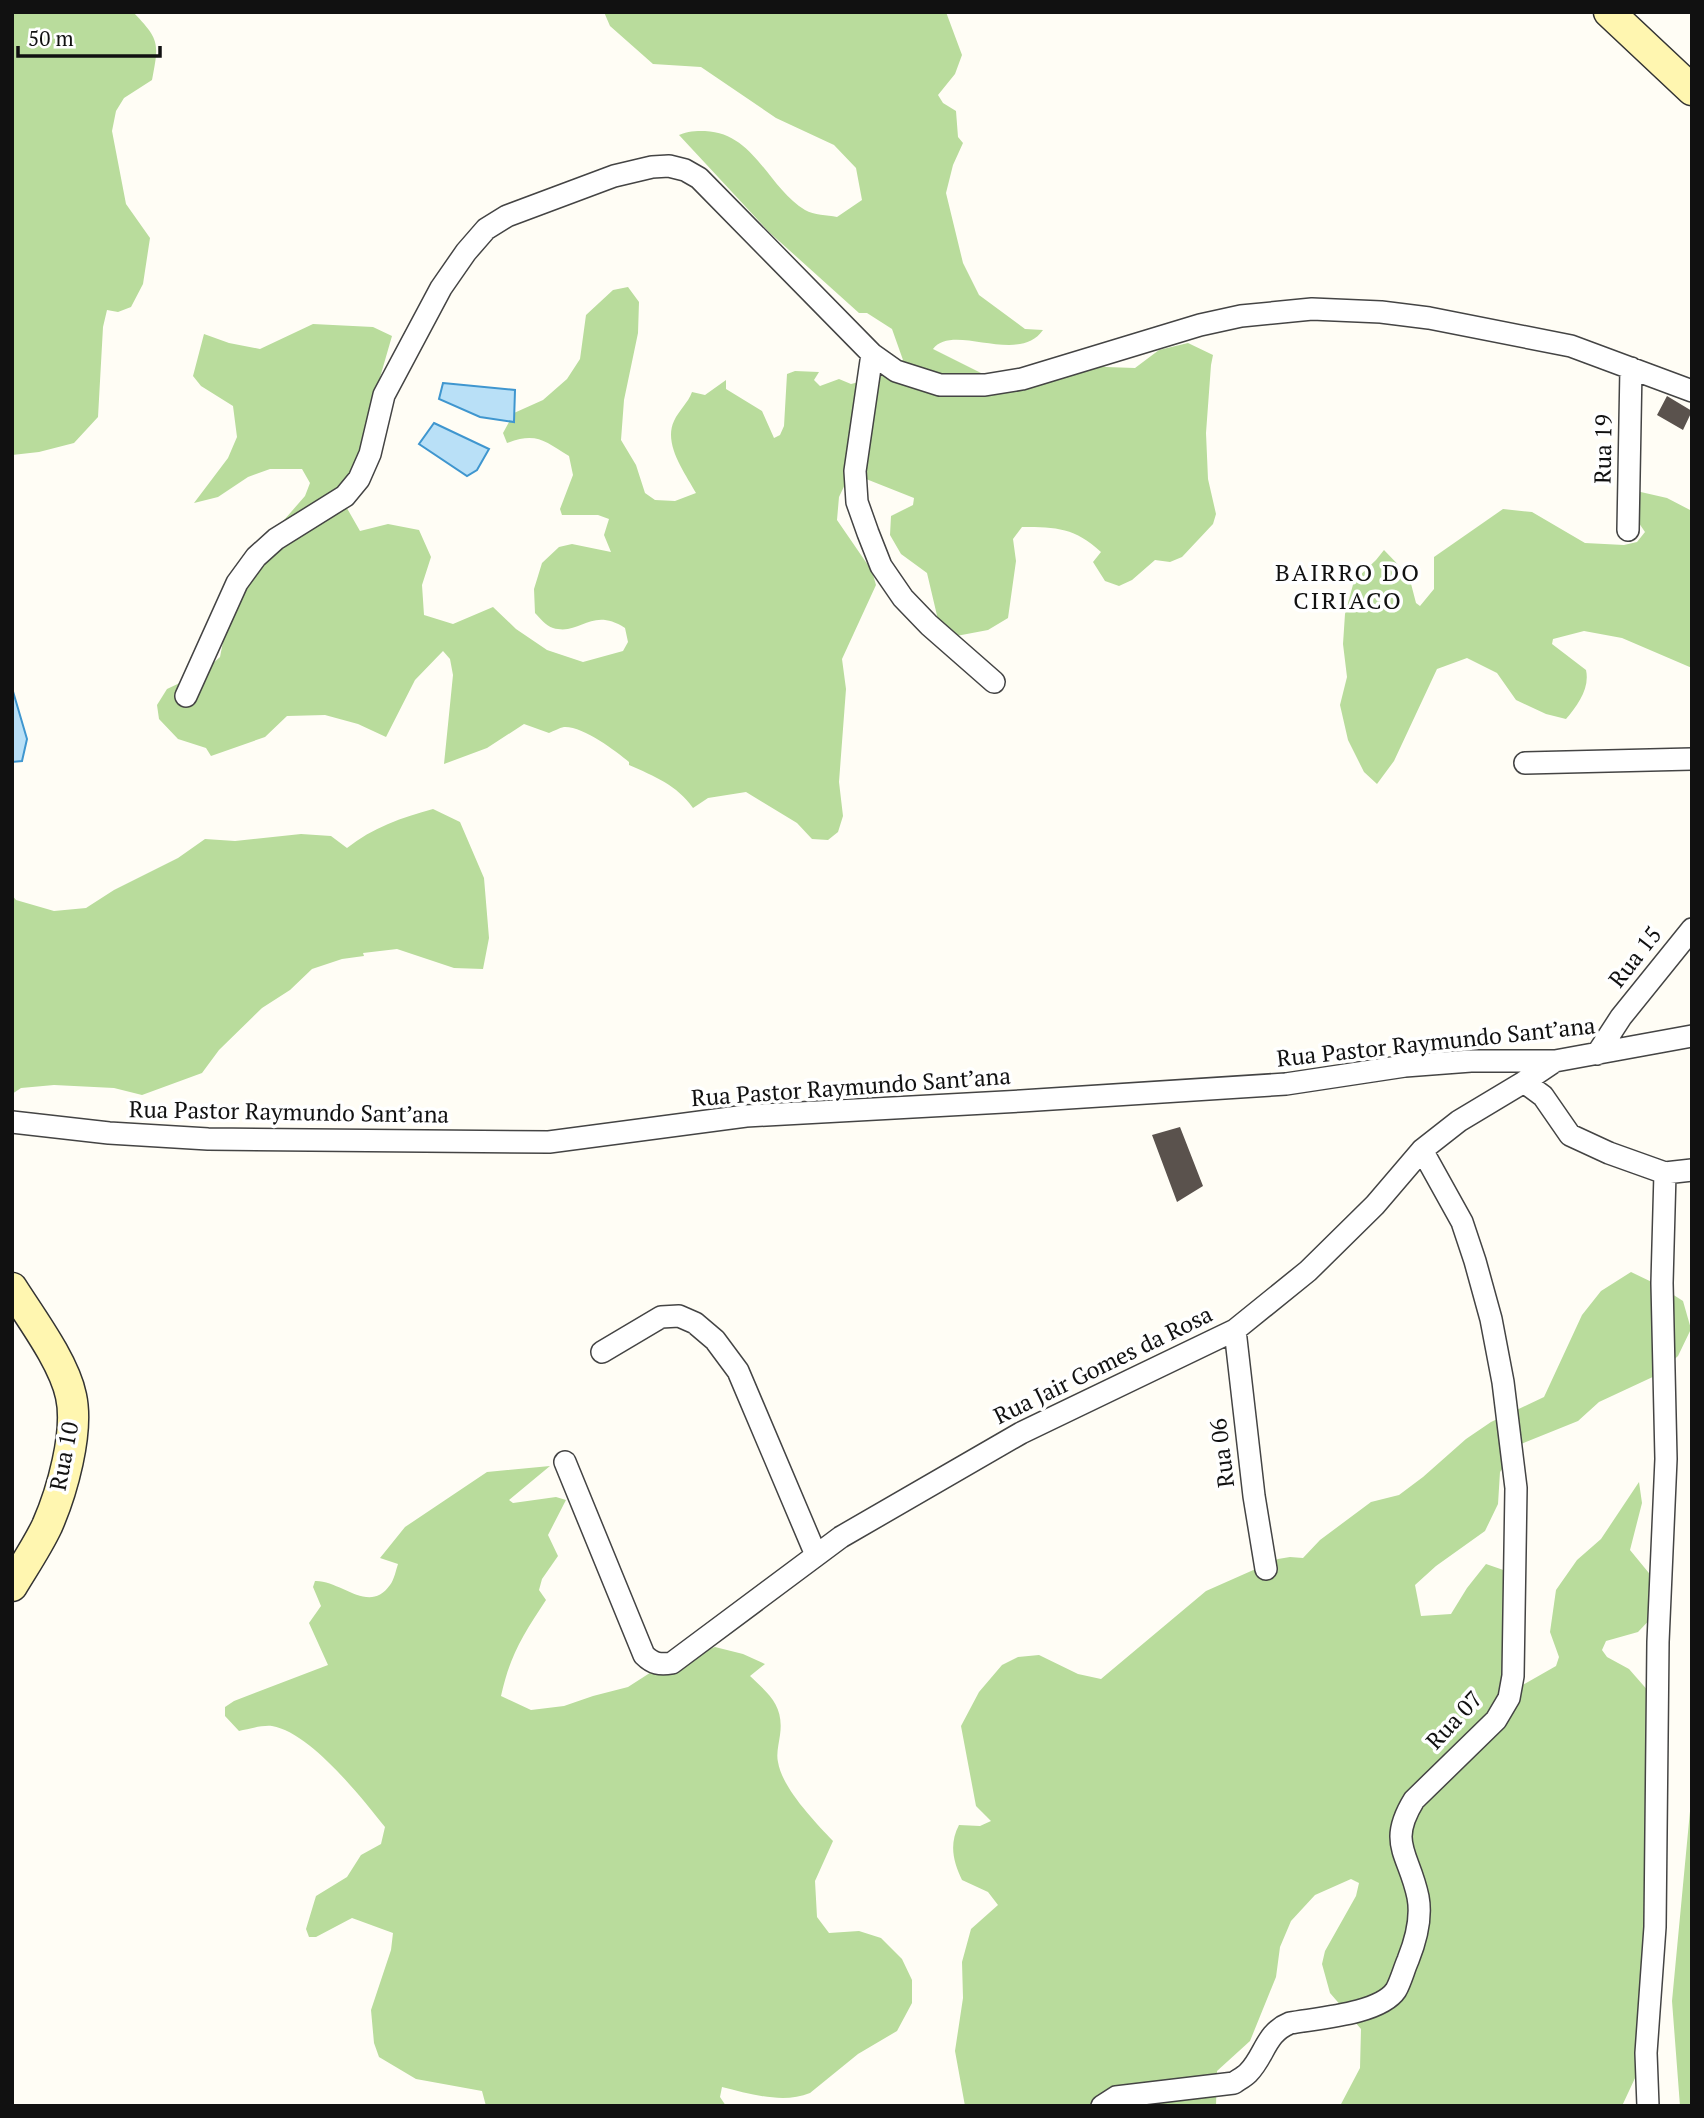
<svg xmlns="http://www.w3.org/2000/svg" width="1704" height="2118" font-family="'PT Serif',serif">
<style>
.forest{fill:#b9dc9c}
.water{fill:#b9e0f7;stroke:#3f96cf;stroke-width:2}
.building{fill:#5a524d}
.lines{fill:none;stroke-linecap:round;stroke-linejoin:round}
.street-casing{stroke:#444;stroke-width:24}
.secondary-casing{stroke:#333;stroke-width:33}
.street{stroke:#fff;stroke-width:21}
.secondary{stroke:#fff6b0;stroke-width:30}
.labels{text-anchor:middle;stroke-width:7;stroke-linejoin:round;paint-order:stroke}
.street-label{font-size:23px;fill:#111;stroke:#fff}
.neighbourhood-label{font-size:24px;letter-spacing:2px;fill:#111;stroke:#fff}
</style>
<rect width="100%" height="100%" fill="#fffdf5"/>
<path class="forest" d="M 12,12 L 133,12 C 160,40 159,43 152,80 L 124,98 L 116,111 L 112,131 L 126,204 L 150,238 L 143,284 L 131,307 L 118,312 L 107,310 L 103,327 L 98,417 L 74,443 L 39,452 L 12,455 Z
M 604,12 L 946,12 L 962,55 L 955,74 L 938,95 L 943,103 L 956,111 L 958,137 L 963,143 L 953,165 L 946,193 L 963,263 L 979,295 L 1025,329 L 1043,330 C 1018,366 953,322 933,349 L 991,378 L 1076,361 L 1106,367 L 1135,368 L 1159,350 L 1188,343 L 1213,355 L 1211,365 L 1206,433 L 1208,479 L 1216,514 L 1213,524 L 1182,557 L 1170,562 L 1155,560 L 1132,580 L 1119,586 L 1105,581 L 1093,562 L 1101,552 C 1075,528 1057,527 1022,527 L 1013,539 L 1016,561 L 1008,618 L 988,630 L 951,637 L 939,624 L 927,573 L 901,554 L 890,535 L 891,516 L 913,505 L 914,498 L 856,475 L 849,476 L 839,497 L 837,520 L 872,571 L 876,585 L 842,659 L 846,689 L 839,782 L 843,816 L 838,832 L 828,840 L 812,839 L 797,823 L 746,792 L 708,798 L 693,808 C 677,785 654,776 629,765 L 629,762 C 616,751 583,726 564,727 C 559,728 554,731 549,733 L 524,724 L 487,748 L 444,764 L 453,675 L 450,659 L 443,651 L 415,680 L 386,737 L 358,724 L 325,715 L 287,716 L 265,737 L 211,756 L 206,748 L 178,739 L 159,719 L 157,705 L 167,689 L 203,672 L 220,657 L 231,601 L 271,535 L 305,496 L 310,483 L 302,469 L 270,469 L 248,477 L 218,497 L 194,503 L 228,458 L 237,437 L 233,406 L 201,386 L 193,376 L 204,334 L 229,343 L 260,349 L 313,324 L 373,327 L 392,336 L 370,412 L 368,432 L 344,503 L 360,531 L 388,524 L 419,530 L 431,557 L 422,585 L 424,615 L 453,624 L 493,607 L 516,629 L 547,650 L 583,662 L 623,651 L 628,642 L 625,628 C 591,606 581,636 553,628 C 546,626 540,618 535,613 L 534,589 L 542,563 L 559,547 L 572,544 L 611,552 L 604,535 L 609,519 L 598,515 L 562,515 L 560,509 L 573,475 L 569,456 C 544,441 537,432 507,443 L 503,433 L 514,413 L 543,400 L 567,379 L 580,359 L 586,315 L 613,290 L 628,287 L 639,302 L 638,333 L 624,400 L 621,440 L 636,465 L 645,493 L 655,500 L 675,501 L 696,493 C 685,473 663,444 674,421 C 679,410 688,403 692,392 L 705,395 L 726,380 L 726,389 L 762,411 L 774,438 L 780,435 L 784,426 L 787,374 L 795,371 L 819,372 L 814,380 L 820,386 L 839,379 L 851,384 L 879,377 L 903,360 L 892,329 L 867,313 L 859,313 L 769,232 L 679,135 C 688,131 695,131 705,131 C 755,133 768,188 805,210 C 814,215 827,215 837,217 L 862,200 L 856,168 L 834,145 L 776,118 L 701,67 L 653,64 L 610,26 Z
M 1632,490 L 1667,498 L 1692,511 L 1692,668 L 1622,638 L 1584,631 L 1553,639 L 1552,644 L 1586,670 C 1590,688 1578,705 1566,719 L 1546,714 L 1516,700 L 1497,673 L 1467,658 L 1437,669 L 1394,761 L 1377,784 L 1364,772 L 1348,740 L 1340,705 L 1347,677 L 1343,644 L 1345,614 L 1354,581 L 1376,560 L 1384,550 L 1409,576 L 1416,603 L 1420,606 L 1434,589 L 1434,557 L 1503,509 L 1532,512 L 1585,543 L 1624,545 L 1637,542 L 1645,532 L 1628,507 Z
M 433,809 L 460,822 L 484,878 L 489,938 L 483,969 L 454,968 L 397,949 L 363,953 L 364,956 L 342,959 L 312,969 L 290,990 L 262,1008 L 219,1050 L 202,1073 L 142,1095 L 114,1088 L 54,1085 L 21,1088 L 12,1094 L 12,895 L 16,900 L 54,911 L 86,908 L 114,890 L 178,858 L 205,839 L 235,841 L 301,834 L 331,836 L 347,848 C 372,828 403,817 433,809 Z
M 1631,1272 L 1658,1285 L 1683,1301 L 1691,1329 L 1678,1356 L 1657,1375 L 1599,1402 L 1578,1421 L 1521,1444 L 1500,1472 L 1498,1504 L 1485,1531 L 1436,1566 L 1415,1585 L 1421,1616 L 1451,1614 L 1467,1588 L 1486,1564 L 1515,1574 L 1519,1687 L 1556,1666 L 1559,1657 L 1550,1632 L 1556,1590 L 1577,1560 L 1601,1539 L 1639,1482 L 1642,1503 L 1630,1550 L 1653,1578 L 1657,1612 L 1638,1632 L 1606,1641 L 1602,1650 L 1607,1657 L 1629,1669 L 1650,1693 L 1649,2048 L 1622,2106 L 1340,2106 L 1360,2068 L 1361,2029 L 1330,1993 L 1322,1964 L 1325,1951 L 1356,1896 L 1359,1883 L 1351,1879 L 1315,1895 L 1291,1921 L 1280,1947 L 1276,1977 L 1250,2041 L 1217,2071 L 1216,2106 L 965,2106 L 955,2051 L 963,1998 L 962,1962 L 971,1929 L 998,1905 L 988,1892 L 962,1880 C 953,1861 949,1844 959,1825 L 980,1826 L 991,1821 L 976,1806 L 961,1726 L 979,1692 L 1002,1665 L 1018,1657 L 1039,1655 L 1078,1674 L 1101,1679 L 1206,1591 L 1278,1559 L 1290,1557 L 1303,1558 L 1320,1540 L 1371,1502 L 1399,1495 L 1423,1477 L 1466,1439 L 1491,1422 L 1544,1397 L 1582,1315 L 1601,1291 Z
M 550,1466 L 509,1500 L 513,1503 L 556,1497 L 566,1500 L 548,1535 L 558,1556 L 542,1579 L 539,1590 L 546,1600 C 523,1635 510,1655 501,1696 L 531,1710 L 564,1706 L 593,1696 L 628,1687 L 656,1669 L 715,1647 L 743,1654 L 765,1664 L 750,1676 C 770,1695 784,1706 780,1735 C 779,1743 776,1754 778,1762 C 782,1788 815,1822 833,1841 L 815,1881 L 817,1917 L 829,1933 L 859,1931 L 881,1938 L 902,1959 L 912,1980 L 912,2003 L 897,2031 L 858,2054 L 810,2093 C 783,2104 750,2094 722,2087 L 720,2097 L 726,2106 L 486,2106 L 482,2091 L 416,2079 L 379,2057 L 374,2043 L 371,2010 L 391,1950 L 393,1933 L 352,1918 L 316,1937 L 309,1937 L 306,1929 L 316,1896 L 347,1877 L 361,1855 L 381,1844 L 385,1827 C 360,1796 311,1733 272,1726 C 262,1725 249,1729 239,1731 L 225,1716 L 225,1707 L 234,1701 L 328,1665 L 309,1623 L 321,1606 L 313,1587 L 315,1581 C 341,1580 369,1615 390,1585 C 394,1580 396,1570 398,1564 L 380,1558 L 405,1527 L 487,1472 Z
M 1692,1790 L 1692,2106 L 1680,2106 L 1672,2001 Z"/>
<path class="water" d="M 443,383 L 515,390 L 514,422 L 480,417 L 439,399 Z
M 434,423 L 489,449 L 477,470 L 467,476 L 419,444 Z
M 12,688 L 27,739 L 22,761 L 12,762 Z"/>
<path class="building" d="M 1667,396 L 1692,411 L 1683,430 L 1657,415 Z
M 1180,1127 L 1203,1186 L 1177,1202 L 1152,1135 Z"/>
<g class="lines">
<defs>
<path id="street" d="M 872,354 L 855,471 L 857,502 L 868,533 L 881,566 L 903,598 L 929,625 L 994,682
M 1628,530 L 1631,368
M 186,696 L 237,583 L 256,557 L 276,539 L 345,496 L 359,479 L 370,454 L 384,395 L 441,288 L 466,252 L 486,229 L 507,216 L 614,176 L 652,167 L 669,166 L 685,170 L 699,178 L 872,354 L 896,371 L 940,385 L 985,385 L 1022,379 L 1200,325 L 1241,316 L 1312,309 L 1381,312 L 1429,318 L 1571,346 L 1692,391
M 1525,763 L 1692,759
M 1597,1054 L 1621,1017 L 1692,929
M 1524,1082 L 1543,1096 L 1570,1135 L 1609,1153 L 1665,1173 L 1692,1170
M 12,1122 L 109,1133 L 208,1139 L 549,1142 L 746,1116 L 1021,1101 L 1286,1084 L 1405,1066 L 1471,1061 L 1555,1061 L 1692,1036
M 1235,1330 L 1254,1496 L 1266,1569
M 602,1352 L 661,1317 L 679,1316 L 695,1323 L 715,1340 L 738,1371 L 816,1555
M 565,1462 L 644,1655 C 653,1664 660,1665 672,1663 L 841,1537 L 1021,1433 L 1235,1330 L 1308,1271 L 1375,1205 L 1422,1150 L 1459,1121 L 1524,1082 L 1555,1061
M 1102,2106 L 1116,2097 L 1234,2083 C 1238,2080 1244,2077 1248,2073 C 1265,2056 1265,2033 1290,2023 C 1318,2018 1380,2014 1396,1990 C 1401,1981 1404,1969 1408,1960 C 1416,1940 1422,1918 1418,1897 C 1409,1853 1387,1844 1414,1800 L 1496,1720 L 1509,1698 L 1513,1676 L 1516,1488 L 1503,1382 L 1491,1319 L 1475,1261 L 1462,1222 L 1422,1150
M 1648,2106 L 1646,2053 L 1655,1927 L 1658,1642 L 1666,1459 L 1662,1283 L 1665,1173"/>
<path id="secondary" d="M 1609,12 L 1692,90
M 12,1288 C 31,1318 64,1362 71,1396 C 79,1432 62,1492 47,1526 C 37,1547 24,1566 12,1586"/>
</defs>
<use href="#street" class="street-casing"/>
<use href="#secondary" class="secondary-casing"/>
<use href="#street" class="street"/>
<use href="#secondary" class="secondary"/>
</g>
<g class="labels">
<g class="street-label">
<text transform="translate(1603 449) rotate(-89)" y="8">Rua 19</text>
<text transform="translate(1635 957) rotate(-52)" y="8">Rua 15</text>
<text transform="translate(1436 1042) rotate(-6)" y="8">Rua Pastor Raymundo Sant’ana</text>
<text transform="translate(851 1087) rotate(-4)" y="8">Rua Pastor Raymundo Sant’ana</text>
<text transform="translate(289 1112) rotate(1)" y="8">Rua Pastor Raymundo Sant’ana</text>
<text transform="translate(1103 1365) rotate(-26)" y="8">Rua Jair Gomes da Rosa</text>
<text transform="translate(1222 1453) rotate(-97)" y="8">Rua 06</text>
<text transform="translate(64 1456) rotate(-79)" y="8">Rua 10</text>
<text transform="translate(1454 1720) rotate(-47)" y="8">Rua 07</text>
</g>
<g class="neighbourhood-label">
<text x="1348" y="581">BAIRRO DO<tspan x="1348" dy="28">CIRIACO</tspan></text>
</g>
</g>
<rect width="1704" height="2118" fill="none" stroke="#111111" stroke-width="28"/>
<path d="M18 46v10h142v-10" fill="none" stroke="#111111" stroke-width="3.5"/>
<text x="28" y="46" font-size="21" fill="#111111" stroke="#ffffff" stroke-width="5" paint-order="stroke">50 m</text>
</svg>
